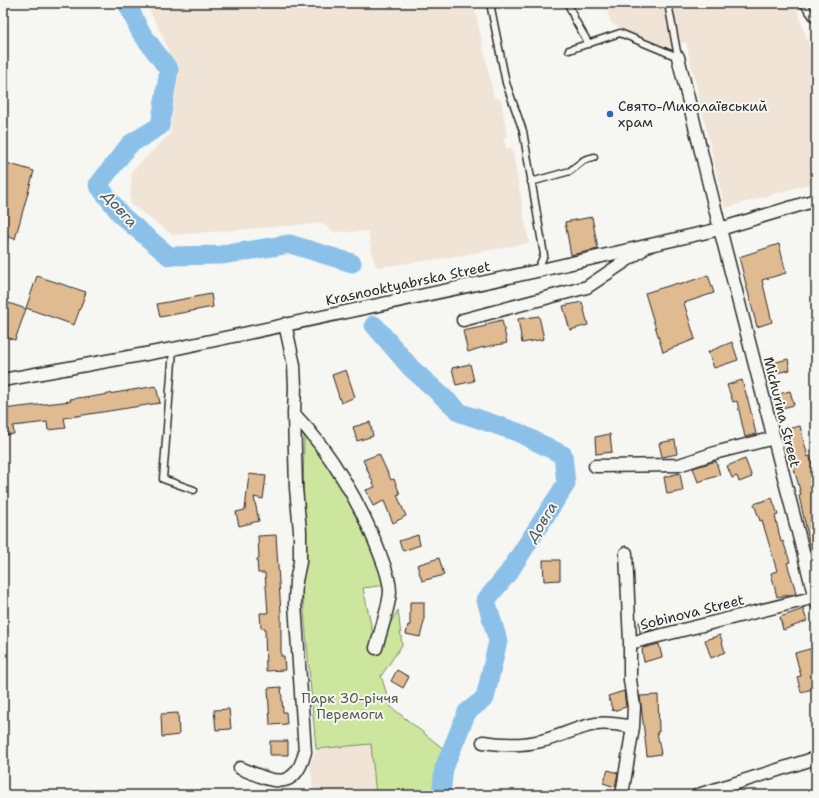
<svg xmlns="http://www.w3.org/2000/svg" width="819" height="798" font-family="'Shantell Sans',sans-serif">
<style>
.built{fill:#efe4d5}
.green{fill:#cce69d;stroke:#7c8864}
.lines{fill:none;stroke-linecap:round;stroke-linejoin:round}
.river{stroke:#8bc1e9;stroke-width:19}
.building{fill:#e0ba91;stroke:#2b2b2b}
.lane-casing{stroke:#2b2b2b;stroke-width:9}
.street-casing{stroke:#2b2b2b;stroke-width:15}
.lane{stroke:#f6f6f2;stroke-width:6}
.street{stroke:#f6f6f2;stroke-width:12}
.poi-dot{fill:#1f6fb2;stroke:#f6f6f2;stroke-width:1.5}
.labels{text-anchor:middle;stroke-width:4;stroke-linejoin:round;paint-order:stroke}
.poi-label{font-size:14px;fill:#2b2b2b;stroke:#f6f6f2;text-anchor:start}
.street-label{font-size:14px;fill:#2b2b2b;stroke:#f6f6f2}
.park-label{font-size:14px;fill:#535a48;stroke:#f6f6f2}
.water-label{font-size:15px;font-style:italic;fill:#485864;stroke:#f6f6f2}
</style>
<rect width="100%" height="100%" fill="#f6f6f2"/>
<filter id="ink" filterUnits="userSpaceOnUse"><feTurbulence type="fractalNoise" baseFrequency=".025" numOctaves="2"/><feDisplacementMap in="SourceGraphic" scale="8" xChannelSelector="R" yChannelSelector="G"/><feConvolveMatrix kernelMatrix="1 2 1 2 8 2 1 2 1" color-interpolation-filters="sRGB"/></filter>
<g filter="url(#ink)">
<path class="built" d="M 146,3 L 477,3 L 475,10 L 494,97 L 501,100 L 507,136 L 504,138 L 506,149 L 512,148 L 529,243 L 439,259 L 377,267 L 374,261 L 368,231 L 334,232 L 322,223 L 173,235 L 130,204 L 132,171 L 170,134 L 178,76 L 164,39 Z
M 604,3 L 807,3 L 796,7 L 816,66 L 816,182 L 725,208 L 686,42 L 660,49 L 611,23 Z
M 371,744 L 376,795 L 314,795 L 310,765 L 316,749 Z"/>
<path class="green" d="M 304,427 L 350,498 L 370,539 L 386,585 L 363,588 L 376,648 L 398,610 L 402,645 L 381,676 L 391,707 L 450,754 L 450,795 L 376,795 L 371,744 L 316,749 L 302,588 Z"/>
<g class="lines">
<path class="river" d="M 127,3 L 140,31 L 169,70 L 160,126 L 130,144 L 98,185 L 122,216 L 169,256 L 221,255 L 290,244 L 352,263
M 374,325 L 411,368 L 461,413 L 517,432 L 563,455 L 566,484 L 509,572 L 486,600 L 498,641 L 485,698 L 467,712 L 444,768 L 441,795"/>
</g>
<path class="building" d="M 3,162 L 34,171 L 15,239 L 3,235 Z
M 592,217 L 598,249 L 571,255 L 565,222 Z
M 779,244 L 786,273 L 762,280 L 772,322 L 757,327 L 739,257 Z
M 708,275 L 714,293 L 684,303 L 695,339 L 663,352 L 645,293 L 678,283 L 679,285 Z
M 37,276 L 86,292 L 74,325 L 26,308 Z
M 211,294 L 213,307 L 160,317 L 157,304 Z
M 3,301 L 26,309 L 15,340 L 3,336 Z
M 582,302 L 588,325 L 570,330 L 563,306 Z
M 539,316 L 544,339 L 522,343 L 518,319 Z
M 502,320 L 507,343 L 480,348 L 468,352 L 463,331 L 486,326 L 486,324 Z
M 732,342 L 738,360 L 714,368 L 708,352 Z
M 788,359 L 790,370 L 771,374 L 769,364 Z
M 470,364 L 474,381 L 456,385 L 452,368 Z
M 346,370 L 355,397 L 341,403 L 332,375 Z
M 742,380 L 749,404 L 756,434 L 745,437 L 737,401 L 733,402 L 727,385 Z
M 156,386 L 160,403 L 64,418 L 66,428 L 48,430 L 47,422 L 13,426 L 14,434 L 3,435 L 3,409 L 71,401 L 70,399 L 85,397 L 85,398 Z
M 790,391 L 794,405 L 778,409 L 775,395 Z
M 370,422 L 373,436 L 357,441 L 353,427 Z
M 800,426 L 808,457 L 810,456 L 816,477 L 816,553 L 812,554 L 799,496 L 801,495 L 798,483 L 783,430 Z
M 610,434 L 612,452 L 596,454 L 595,437 Z
M 675,440 L 677,454 L 662,457 L 659,443 Z
M 379,454 L 391,480 L 394,479 L 400,494 L 397,495 L 406,516 L 393,523 L 384,501 L 373,506 L 366,490 L 375,487 L 363,460 Z
M 745,459 L 752,477 L 739,482 L 737,476 L 732,478 L 727,466 Z
M 716,461 L 720,475 L 698,482 L 693,468 Z
M 680,473 L 683,491 L 667,494 L 664,477 Z
M 249,474 L 266,476 L 263,499 L 254,497 L 259,521 L 239,526 L 236,512 L 245,510 Z
M 772,498 L 778,515 L 775,516 L 781,542 L 783,541 L 790,562 L 787,563 L 794,585 L 796,594 L 777,597 L 771,573 L 777,571 L 762,520 L 760,521 L 754,504 Z
M 276,535 L 281,613 L 281,656 L 284,656 L 285,670 L 266,671 L 265,628 L 261,628 L 260,613 L 268,613 L 265,573 L 258,573 L 257,559 L 259,559 L 258,536 Z
M 418,535 L 420,545 L 403,551 L 399,541 Z
M 439,558 L 444,575 L 422,581 L 417,565 Z
M 543,560 L 560,560 L 560,580 L 544,581 Z
M 410,602 L 424,602 L 424,622 L 420,637 L 406,634 L 408,625 L 410,626 Z
M 803,609 L 807,621 L 783,630 L 780,617 Z
M 656,618 L 658,628 L 640,633 L 639,622 Z
M 720,635 L 725,652 L 711,658 L 705,640 Z
M 659,644 L 662,657 L 644,662 L 642,650 L 643,649 L 643,648 Z
M 813,648 L 816,660 L 816,688 L 801,692 L 797,677 L 801,676 L 795,653 Z
M 397,670 L 409,677 L 403,688 L 391,681 Z
M 281,687 L 283,712 L 286,712 L 287,724 L 270,725 L 268,688 Z
M 624,691 L 626,707 L 613,711 L 608,696 Z
M 658,695 L 659,732 L 657,732 L 661,754 L 647,756 L 640,696 Z
M 229,709 L 231,729 L 216,730 L 214,710 Z
M 178,713 L 179,735 L 162,737 L 161,714 Z
M 270,741 L 288,741 L 288,755 L 270,755 Z
M 608,770 L 618,773 L 615,787 L 603,783 Z"/>
<g class="lines">
<defs>
<path id="lane" d="M 490,3 L 506,83 L 523,131 L 544,255 L 537,271
M 568,3 L 575,20 L 589,44
M 668,3 L 678,57
M 803,3 L 816,21
M 569,50 L 620,33 L 678,57
M 531,182 L 570,171 L 584,160 L 594,157
M 173,349 L 163,479 L 194,490"/>
<path id="street" d="M 678,57 L 720,229 L 816,602
M 463,320 L 587,287 L 642,250
M 3,380 L 173,349 L 537,271 L 720,229 L 816,200
M 294,414 C 331,452 362,506 381,557 C 385,567 390,580 390,592 C 389,607 380,633 376,648
M 595,466 L 679,465 L 718,452 L 774,438
M 626,553 L 630,643
M 483,742 C 503,745 521,746 541,741 C 560,737 577,727 596,724 C 609,722 621,725 633,727
M 240,768 C 270,780 294,795 305,752 L 295,604 L 296,581 L 300,562 L 300,531 L 296,488 L 294,414 L 295,387 L 294,365 L 285,324
M 622,795 L 633,727 L 634,707 L 630,680 L 630,643 L 816,597
M 698,795 L 816,758"/>
</defs>
<use href="#lane" class="lane-casing"/>
<use href="#street" class="street-casing"/>
<use href="#lane" class="lane"/>
<use href="#street" class="street"/>
</g>
</g>
<circle class="poi-dot" cx="610" cy="114" r="4"/>
<g class="labels">
<g class="poi-label">
<text x="618" y="111">Свято-Миколаївський<tspan x="618" dy="16">храм</tspan></text>
</g>
<g class="street-label">
<text transform="translate(408 283) rotate(-12)" y="5">Krasnooktyabrska Street</text>
<text transform="translate(782 412) rotate(76)" y="5">Michurina Street</text>
<text transform="translate(692 612) rotate(-14)" y="5">Sobinova Street</text>
</g>
<g class="park-label">
<text x="350" y="703">Парк 30-річчя<tspan x="350" dy="16">Перемоги</tspan></text>
</g>
<g class="water-label">
<text transform="translate(120 209) rotate(48)" y="5">Довга</text>
<text transform="translate(542 522) rotate(-58)" y="5">Довга</text>
</g>
</g>
<rect width="819" height="798" fill="none" stroke="#f6f6f2" stroke-width="16"/>
<rect x="8" y="8" width="803" height="782" fill="none" stroke="#2b2b2b" stroke-width="1.5" filter="url(#ink)"/>
</svg>
